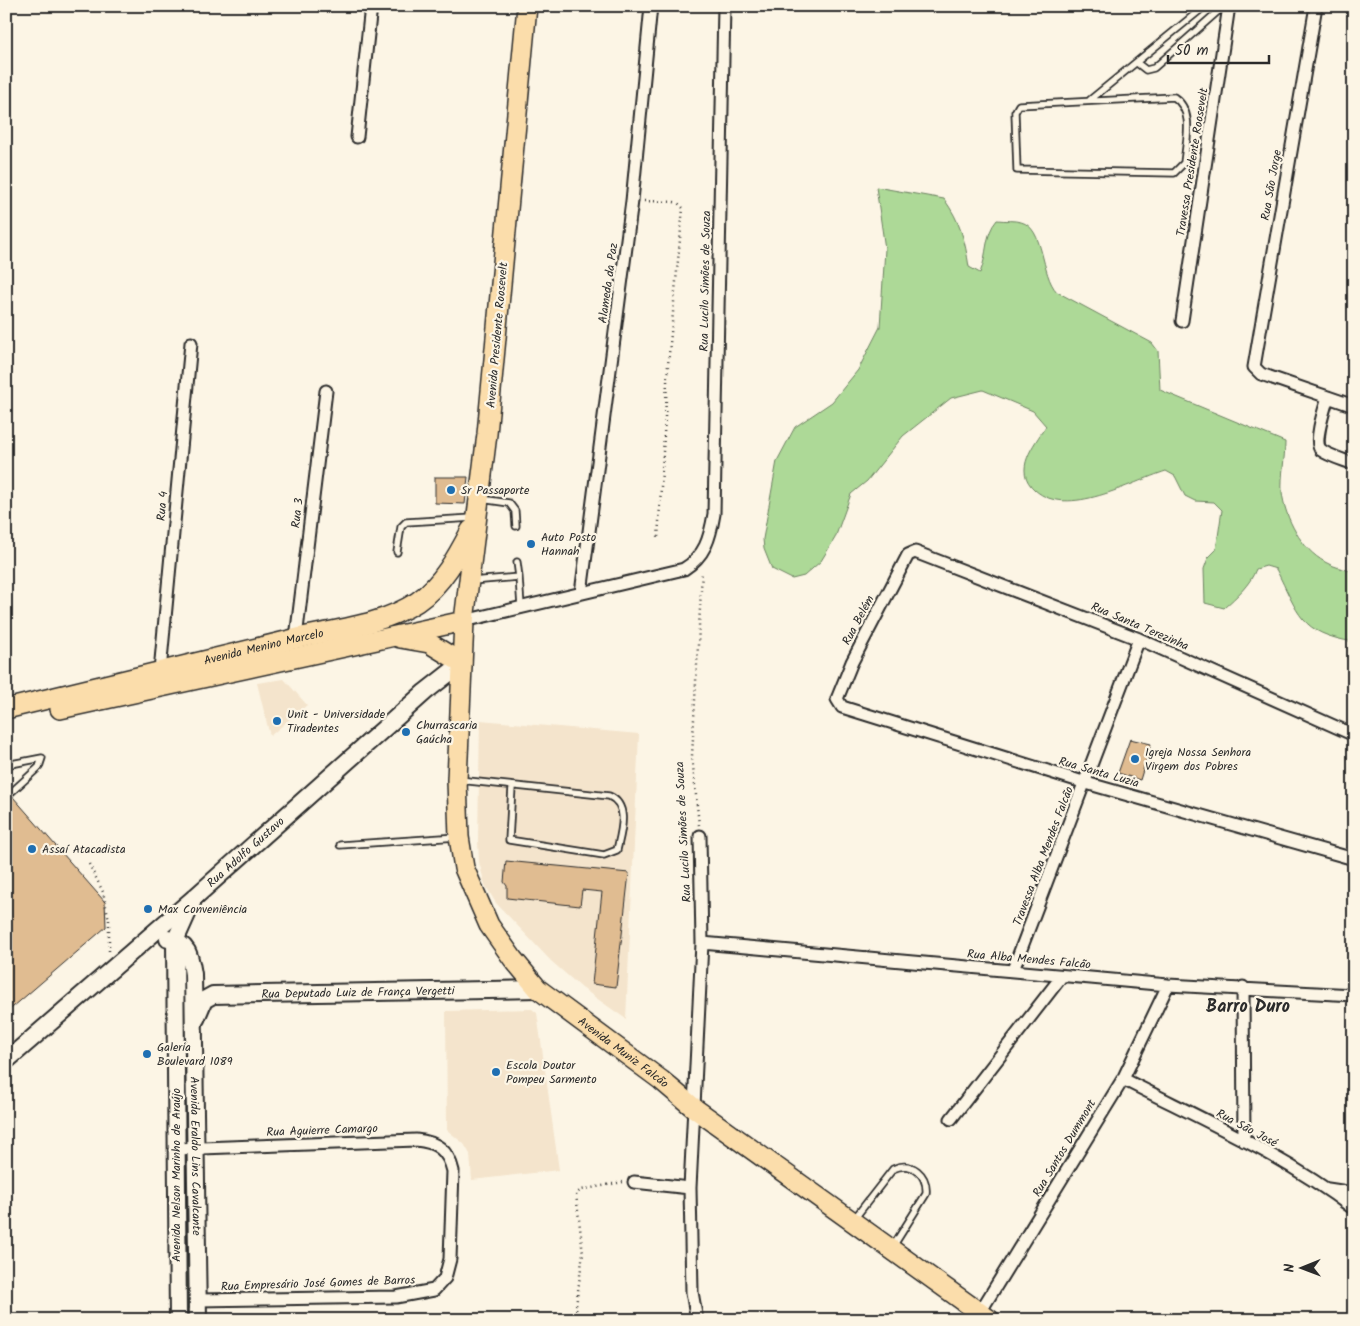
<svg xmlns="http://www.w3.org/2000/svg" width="1360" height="1326" font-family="Kalam,sans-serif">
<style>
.built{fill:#f4e4cc}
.green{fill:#add997;stroke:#6c8261}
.building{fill:#e0bc91;stroke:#2b2b2b}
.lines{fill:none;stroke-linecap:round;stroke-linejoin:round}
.lane-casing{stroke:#2b2b2b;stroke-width:9}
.street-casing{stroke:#2b2b2b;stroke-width:15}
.secondary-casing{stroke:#2b2b2b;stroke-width:20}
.primary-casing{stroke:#2b2b2b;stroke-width:22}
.path{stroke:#2b2b2b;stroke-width:2.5;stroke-dasharray:1 4;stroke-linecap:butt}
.lane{stroke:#fcf5e5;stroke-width:5.5}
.street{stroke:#fcf5e5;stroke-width:11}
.secondary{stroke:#fcf5e5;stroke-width:16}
.primary{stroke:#fbddab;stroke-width:19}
.poi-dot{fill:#1f6fb2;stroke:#fcf5e5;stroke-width:2}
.labels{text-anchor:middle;stroke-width:4.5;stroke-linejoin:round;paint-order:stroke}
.street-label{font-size:12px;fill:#2b2b2b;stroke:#fcf5e5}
.poi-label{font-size:12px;fill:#2b2b2b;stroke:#fcf5e5;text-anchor:start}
.district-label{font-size:18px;font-weight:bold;fill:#2b2b2b;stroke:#fcf5e5}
</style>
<rect width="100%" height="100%" fill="#fcf5e5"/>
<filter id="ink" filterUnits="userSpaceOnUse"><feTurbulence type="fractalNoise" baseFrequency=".02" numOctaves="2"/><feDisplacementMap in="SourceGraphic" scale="10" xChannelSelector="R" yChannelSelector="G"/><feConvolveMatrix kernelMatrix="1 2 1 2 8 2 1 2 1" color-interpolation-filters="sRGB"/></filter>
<g filter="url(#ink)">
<path class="built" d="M 284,679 L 307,705 L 270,736 L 257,683 Z
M 480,720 L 639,734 L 626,1019 L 582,988 L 551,961 L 496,903 L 485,885 L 479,862 L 478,840 Z
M 532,1009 L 537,1013 L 559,1170 L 472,1180 L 470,1154 L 464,1144 L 447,1130 L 446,1011 Z"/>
<path class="green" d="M 876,187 L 944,199 C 960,221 965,240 969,267 L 980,273 C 988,254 984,235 997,220 C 1005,221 1014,220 1021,222 C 1045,228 1040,274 1057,292 L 1152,343 L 1158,351 L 1160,390 L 1285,442 C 1285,458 1281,475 1282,492 C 1285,518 1301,549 1325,562 C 1333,567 1344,569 1354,572 L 1354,642 C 1299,633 1299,614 1276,569 L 1266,566 L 1256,569 C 1250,585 1237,596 1224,608 L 1205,603 L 1204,569 L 1208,558 L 1216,550 L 1222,510 L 1214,502 L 1195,501 L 1185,496 L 1175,476 L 1166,471 C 1131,482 1067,519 1035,490 C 1012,470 1034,445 1046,426 L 1033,411 L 983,390 L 951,398 L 903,436 L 867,481 L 851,494 L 835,538 L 821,561 L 804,576 L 792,579 L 772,569 L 764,549 L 763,539 L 777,461 L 795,427 L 832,402 L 858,370 L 880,327 L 885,249 Z
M 181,963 L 188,963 L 189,1135 L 182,1136 Z
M 189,1153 L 195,1320 L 183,1320 L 185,1154 Z"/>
<path class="building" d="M 435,477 L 468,477 L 465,504 L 435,503 Z
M 1130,739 L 1151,744 L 1140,780 L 1118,773 Z
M 13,797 L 105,902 L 106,927 L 6,1013 L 6,802 Z
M 506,861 L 629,873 L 616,987 L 592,984 L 602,892 L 582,890 L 580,906 L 507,898 L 507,886 L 504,882 Z"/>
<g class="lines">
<defs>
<path id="lane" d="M 1137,63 L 1146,70 L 1154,68 L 1224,6
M 1174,97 C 1195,111 1186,141 1184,163 L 1174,173 L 1017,170 L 1015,112 L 1019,105 Z
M 1090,100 L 1205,6
M 481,499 L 509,503 L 515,511 L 516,526
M 397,552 L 401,527 L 406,522 L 473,518
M 519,577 L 521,607
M 472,581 L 519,577 L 517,562
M 6,765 L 42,758 L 39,767 L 6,797
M 459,780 L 609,796 C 630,805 621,832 617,850 L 604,855 L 509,840 L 512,787
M 340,845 L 457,837
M 854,1219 L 893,1169 C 912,1160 928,1175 926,1194 L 892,1248"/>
<path id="street" d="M 1316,6 L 1254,367 L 1261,374 L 1354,406
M 357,137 L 371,6
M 1182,321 L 1229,6
M 1328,397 C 1325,407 1313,443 1321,450 C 1329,456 1344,460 1354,464
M 581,593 L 632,201 L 651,6
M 464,621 L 684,569 C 705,556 710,538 714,514 L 724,6
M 296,638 L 326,391
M 160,671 L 191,343
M 1354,735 L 1139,639 L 915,552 L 908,555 L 852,662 L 837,699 L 842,707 L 1086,783 L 1354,859
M 702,943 L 1168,985 L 1354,995
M 1013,970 L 1139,639
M 1243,987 L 1244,1141
M 1123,1079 C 1201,1119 1284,1155 1354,1209
M 951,1119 L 1062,976
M 175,1149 L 416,1140 C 437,1142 448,1150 453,1171 L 450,1259 L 445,1278 L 434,1290 L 396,1297 L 198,1300
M 634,1182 L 690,1188
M 1328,1189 L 1354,1193
M 977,1317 L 1123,1079 L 1168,985
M 697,1320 L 692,1292 L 690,1188 L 702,943 L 700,836"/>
<g id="secondary">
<path id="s1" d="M 168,939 C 188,943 190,955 193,974 L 198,1320"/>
<path id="s2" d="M 196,1019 L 204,1000 L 213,995 L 538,989"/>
<path id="s3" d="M 6,1061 L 195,897 L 425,692 L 462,663"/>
<path d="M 178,1320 L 175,941 L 192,903"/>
</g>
<g id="primary">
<path id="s4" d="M 527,6 L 487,434 L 464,621 L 457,780 L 459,837 L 464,868 L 489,925 L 513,959 L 538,989 L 661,1080 L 694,1108 L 990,1320"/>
<path d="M 400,638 L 429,643 L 462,663"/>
<path id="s5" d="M 6,709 C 102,686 198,662 294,639 C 336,629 380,626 417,602 C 442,585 458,555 471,530"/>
<path d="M 60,709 L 464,621"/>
</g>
</defs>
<use href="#lane" class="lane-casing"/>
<use href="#street" class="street-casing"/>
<use href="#secondary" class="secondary-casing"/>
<use href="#primary" class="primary-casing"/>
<path class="path" d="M 644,201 L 674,202 L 678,203 L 683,208 L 668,365 L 658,539
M 699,825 L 692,756 L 702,571
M 89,864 L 103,892 L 109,920 L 109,951
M 577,1320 L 576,1306 L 583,1253 L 576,1194 L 581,1190 L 623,1182"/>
<use href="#lane" class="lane"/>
<use href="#street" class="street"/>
<use href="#secondary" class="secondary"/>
<use href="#primary" class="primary"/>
</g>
</g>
<g class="poi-dot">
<circle cx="451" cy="490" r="5"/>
<circle cx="531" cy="544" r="5"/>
<circle cx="277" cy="721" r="5"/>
<circle cx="406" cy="732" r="5"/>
<circle cx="1135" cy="759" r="5"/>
<circle cx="32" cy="849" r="5"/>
<circle cx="148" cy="909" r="5"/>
<circle cx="147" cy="1054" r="5"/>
<circle cx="496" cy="1072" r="5"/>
</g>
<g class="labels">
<g class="street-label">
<text transform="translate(1192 162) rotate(-81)" y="4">Travessa Presidente Roosevelt</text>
<text transform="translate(1271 185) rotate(-80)" y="4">Rua São Jorge</text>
<text transform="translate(705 281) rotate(-89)" y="4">Rua Lucilo Simões de Souza</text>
<text transform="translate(608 283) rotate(-82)" y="4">Alameda da Paz</text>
<text transform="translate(497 335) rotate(-85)" y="4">Avenida Presidente Roosevelt</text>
<text transform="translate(162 506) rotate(-85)" y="4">Rua 4</text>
<text transform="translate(297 513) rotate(-83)" y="4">Rua 3</text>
<text transform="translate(858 620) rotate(-62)" y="4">Rua Belém</text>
<text transform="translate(1140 626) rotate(23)" y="4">Rua Santa Terezinha</text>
<text dy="4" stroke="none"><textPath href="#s5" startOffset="265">Avenida Menino Marcelo</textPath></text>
<text transform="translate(1099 772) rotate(16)" y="4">Rua Santa Luzia</text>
<text transform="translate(683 832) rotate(-93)" y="4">Rua Lucilo Simões de Souza</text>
<text dy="4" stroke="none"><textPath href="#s3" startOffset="318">Rua Adolfo Gustavo</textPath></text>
<text transform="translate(1043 856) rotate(-69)" y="4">Travessa Alba Mendes Falcão</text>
<text transform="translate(1029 959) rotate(5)" y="4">Rua Alba Mendes Falcão</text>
<text dy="4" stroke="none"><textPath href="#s2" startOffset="176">Rua Deputado Luiz de França Vergetti</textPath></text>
<text dy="4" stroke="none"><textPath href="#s4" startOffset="1115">Avenida Muniz Falcão</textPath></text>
<text transform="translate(1247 1128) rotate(28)" y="4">Rua São José</text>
<text transform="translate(322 1130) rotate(-2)" y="4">Rua Aguierre Camargo</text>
<text transform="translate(1064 1148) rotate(-59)" y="4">Rua Santos Dummont</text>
<text dy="4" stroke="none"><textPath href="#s1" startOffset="229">Avenida Eraldo Lins Cavalcante</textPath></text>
<text transform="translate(176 1175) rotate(-90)" y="4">Avenida Nelson Marinho de Araújo</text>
<text transform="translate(318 1283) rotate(-2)" y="4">Rua Empresário José Gomes de Barros</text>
</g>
<g class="poi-label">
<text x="461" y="494">Sr Passaporte</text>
<text x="541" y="541">Auto Posto<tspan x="541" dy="14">Hannah</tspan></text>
<text x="287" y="718">Unit - Universidade<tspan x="287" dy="14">Tiradentes</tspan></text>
<text x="416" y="729">Churrascaria<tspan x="416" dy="14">Gaúcha</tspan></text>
<text x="1145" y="756">Igreja Nossa Senhora<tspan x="1145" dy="14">Virgem dos Pobres</tspan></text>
<text x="42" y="853">Assaí Atacadista</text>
<text x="158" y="913">Max Conveniência</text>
<text x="157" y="1051">Galeria<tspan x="157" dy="14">Boulevard 1089</tspan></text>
<text x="506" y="1069">Escola Doutor<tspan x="506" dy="14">Pompeu Sarmento</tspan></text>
</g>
<g class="district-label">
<text x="1248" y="1012">Barro Duro</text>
</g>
</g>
<rect width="1360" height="1326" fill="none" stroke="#fcf5e5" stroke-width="25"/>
<rect x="12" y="12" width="1335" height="1301" fill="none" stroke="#2b2b2b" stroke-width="2" filter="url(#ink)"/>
<g transform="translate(1302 1268) rotate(269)" stroke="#fcf5e5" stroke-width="4" paint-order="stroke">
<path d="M0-4L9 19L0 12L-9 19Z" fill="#2b2b2b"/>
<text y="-8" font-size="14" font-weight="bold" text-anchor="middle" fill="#2b2b2b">N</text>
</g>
<path d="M1168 55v8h101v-8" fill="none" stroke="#2b2b2b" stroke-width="2.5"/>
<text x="1175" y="55" font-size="15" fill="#2b2b2b" stroke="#fcf5e5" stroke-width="4" paint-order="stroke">50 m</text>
</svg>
